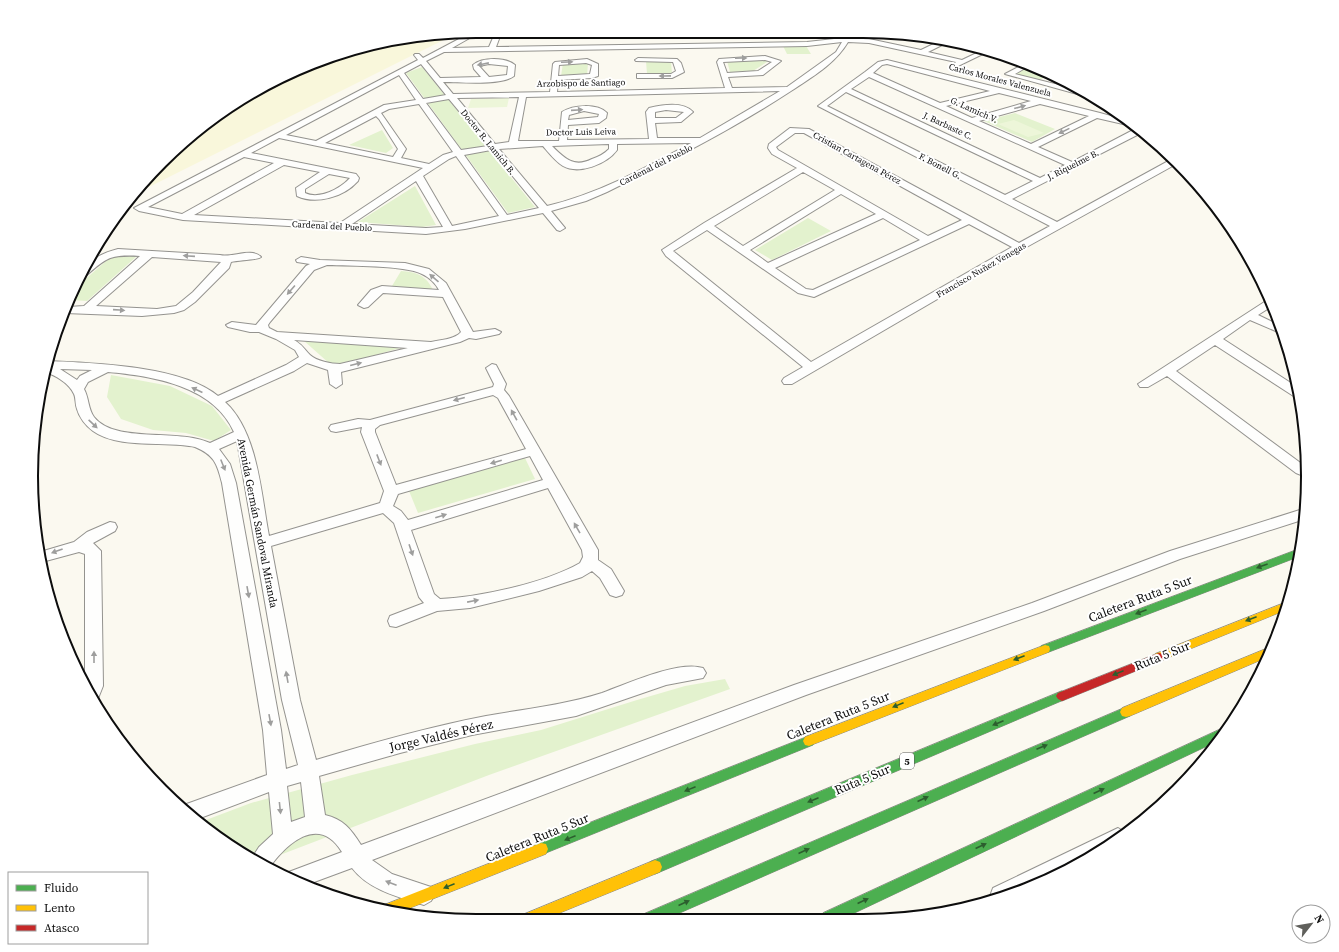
<svg xmlns="http://www.w3.org/2000/svg" width="1339" height="952" font-family="'Source Serif 4',serif">
<style>
.farmland{fill:#f9f7db}
.green{fill:#e3f2ce}
.pitch{fill:#edf6d9}
.lines{fill:none;stroke-linecap:round;stroke-linejoin:round}
.street-casing{stroke:#94938f;stroke-width:2}
.fast-casing{stroke:#8b8a86;stroke-width:1}
.slow-casing{stroke:#8b8a86;stroke-width:1}
.jam-casing{stroke:#8b8a86;stroke-width:1}
.street{fill:#fefefd;fill-rule:evenodd}
.fast{fill:#4caf50;fill-rule:evenodd}
.slow{fill:#ffc107;fill-rule:evenodd}
.jam{fill:#c62828;fill-rule:evenodd}
.oneway{fill:#9e9e9d}
.oneway2{fill:#2c5e2e}
.labels{text-anchor:middle;stroke-width:4;stroke-linejoin:round;paint-order:stroke}
.far-street-label{font-size:9px;fill:#0d0d0d;stroke:#fff}
.shield{fill:#fff;stroke:#565656;stroke-width:1}
.shield-label{font-size:10px;font-weight:bold;fill:#0d0d0d}
.street-label{font-size:11px;fill:#0d0d0d;stroke:#fff}
.near-street-label{font-size:13px;fill:#0d0d0d;stroke:#fff}
.rim{fill:none;stroke:#0d0d0d;stroke-width:2}
</style>
<rect width="100%" height="100%" fill="#fbf9f0"/>
<path class="farmland" d="M 456,34 L 407,58 L 133,195 L 141,183 L 229,106 L 279,77 L 361,46 Z"/>
<path class="green" d="M 783,46 L 806,46 L 811,54 L 787,54 Z
M 770,60 L 753,71 L 730,72 L 727,61 Z
M 646,61 L 671,61 L 672,74 L 647,74 Z
M 563,63 L 588,63 L 587,76 L 561,76 Z
M 1031,64 L 1051,74 L 1039,80 L 1013,74 Z
M 422,67 L 535,207 L 508,213 L 406,73 Z
M 1015,113 L 1055,129 L 1032,142 L 984,121 Z
M 382,130 L 393,148 L 386,153 L 349,145 Z
M 415,186 L 436,225 L 422,227 L 358,222 Z
M 808,218 L 831,231 L 772,260 L 755,250 Z
M 113,255 L 137,256 L 87,301 L 70,300 L 74,289 Z
M 401,271 C 416,272 426,275 433,290 L 392,286 Z
M 303,340 L 400,348 L 351,362 L 330,364 Z
M 111,375 L 170,386 L 212,406 L 231,430 L 214,441 L 186,433 L 153,430 L 121,419 L 107,397 Z
M 525,458 L 535,479 L 418,513 L 409,491 Z
M 725,679 L 730,689 L 489,775 L 259,863 L 205,829 L 198,823 L 251,803 L 352,775 L 475,744 L 541,730 L 637,700 L 685,686 Z"/>
<path class="pitch" d="M 509,98 L 507,107 L 468,108 L 471,99 Z
M 1014,120 L 1044,133 L 1028,137 L 998,124 Z"/>
<g class="lines">
<defs>
<path id="street" d="M 474,31 L 482,31 L 452,48 L 489,47 L 496,31 L 502,31 L 496,47 L 807,42 L 843,38 L 839,31 L 845,31 L 850,38 L 869,39 L 921,50 L 944,39 L 952,40 L 928,52 L 962,60 L 983,50 L 989,51 L 956,67 L 953,65 L 956,62 L 869,43 L 848,42 C 835,64 812,77 791,91 C 733,129 670,161 607,192 L 586,201 L 551,211 L 565,228 L 560,231 L 557,230 L 543,213 L 465,229 L 426,234 L 183,220 L 139,211 L 134,208 L 418,60 L 414,55 L 415,54 L 419,54 L 423,58 ZM 842,42 L 836,52 L 787,87 L 732,88 L 728,77 L 763,75 L 781,61 L 765,56 L 719,59 L 717,62 L 725,88 L 557,92 L 558,80 L 592,78 L 598,76 L 598,64 L 587,59 L 555,62 L 553,64 L 550,92 L 453,94 L 443,82 C 460,82 501,86 514,76 L 515,65 C 506,57 482,57 473,65 L 474,69 L 481,77 L 440,78 L 426,61 L 444,52 L 807,46 ZM 765,60 L 772,62 L 758,71 L 727,73 L 723,62 ZM 586,63 L 592,65 L 590,74 L 558,76 L 559,65 ZM 421,64 L 446,95 L 423,99 L 404,73 ZM 489,64 L 508,66 L 507,75 L 489,77 L 479,66 ZM 399,75 L 416,100 L 384,105 L 316,141 L 286,135 ZM 780,91 L 700,138 L 657,138 L 655,123 L 681,122 L 693,112 C 683,101 662,105 649,108 L 646,112 L 649,139 L 567,140 L 568,125 L 599,123 L 606,118 L 607,113 C 597,103 573,105 562,112 L 559,141 L 518,141 L 526,97 ZM 519,97 L 509,142 L 495,144 L 457,98 ZM 449,99 L 488,146 L 461,150 L 426,103 ZM 419,104 L 453,152 L 443,155 L 429,164 L 401,158 L 406,149 L 381,113 L 389,109 ZM 666,110 L 684,112 L 676,118 L 655,118 L 655,112 ZM 584,111 L 599,114 L 598,117 L 568,120 L 569,115 ZM 376,116 L 379,119 L 398,149 L 393,157 L 325,143 ZM 279,138 L 423,168 L 340,223 L 194,215 L 284,165 L 320,172 L 296,188 L 297,196 C 316,205 344,197 358,181 L 359,178 L 356,174 L 251,153 ZM 691,143 C 645,168 598,194 547,206 L 499,149 L 543,146 C 549,153 555,161 563,166 C 579,175 607,164 617,150 L 617,144 ZM 609,144 L 609,149 C 604,154 598,157 592,159 C 574,168 565,159 552,146 ZM 491,150 L 539,208 L 507,215 L 464,155 ZM 456,156 L 499,216 L 452,226 L 423,176 L 449,159 ZM 244,157 L 274,163 L 182,214 L 148,207 ZM 329,174 L 350,178 C 340,189 319,200 305,193 L 305,189 ZM 416,181 L 443,227 L 426,228 L 352,224 Z
M 576,31 L 572,36 L 535,38 L 532,36 L 535,34 Z
M 644,31 L 653,31 L 642,36 L 613,36 L 610,34 L 613,32 Z
M 691,31 L 728,31 L 725,33 L 690,35 L 687,33 Z
M 763,31 L 799,31 L 796,33 L 765,34 Z
M 638,58 L 677,59 L 681,63 L 684,72 L 672,78 L 637,78 L 637,74 L 671,74 L 676,71 L 673,62 L 636,61 L 635,60 Z
M 887,60 L 1100,113 L 1129,121 L 1136,127 L 1097,118 L 1038,147 L 1072,162 L 1137,128 L 1143,132 L 1012,199 L 1057,222 L 1172,159 L 1178,163 L 1023,249 L 792,384 L 784,384 L 782,381 L 784,378 L 803,367 L 666,256 L 662,250 L 704,223 L 797,168 L 772,154 L 768,148 L 769,144 L 790,128 L 809,129 L 1019,243 L 1050,226 L 818,106 L 865,72 L 878,62 ZM 887,64 L 990,91 L 940,103 L 873,73 L 882,65 ZM 869,77 L 1065,165 L 1040,178 L 851,89 ZM 846,92 L 1033,181 L 1005,195 L 827,106 ZM 999,93 L 1031,101 L 972,118 L 946,106 ZM 1040,104 L 1089,116 L 1031,144 L 979,121 ZM 795,133 L 804,133 L 962,220 L 928,236 L 778,150 L 776,147 ZM 803,172 L 835,190 L 743,246 L 714,226 ZM 841,194 L 876,214 L 768,263 L 750,250 ZM 883,218 L 920,240 L 813,290 L 806,289 L 775,268 ZM 969,224 L 1012,247 L 811,362 L 673,251 L 707,230 L 798,293 L 814,297 Z
M 1026,63 L 1032,64 L 1015,74 L 1087,92 L 1094,96 L 1088,97 L 1005,74 Z
M 118,249 L 220,255 C 232,258 252,247 261,257 C 258,260 239,260 231,262 L 229,268 L 195,302 L 184,310 L 174,313 L 142,316 L 65,313 L 68,307 L 84,306 L 140,256 C 107,254 106,259 82,279 L 77,280 C 87,262 98,254 118,249 ZM 152,257 L 221,262 L 193,292 L 176,306 L 157,309 L 96,306 Z
M 301,257 L 320,260 L 405,263 L 429,269 L 446,283 L 473,332 L 495,329 L 501,332 L 499,334 L 476,339 L 469,338 L 460,342 L 341,372 L 342,384 L 336,388 L 330,384 L 328,370 L 307,363 L 294,371 L 225,402 C 258,432 261,494 269,536 L 380,503 L 384,491 L 361,432 L 362,427 L 336,432 L 331,431 L 329,428 L 331,425 L 358,419 L 370,420 L 493,387 L 494,384 L 486,368 L 492,364 L 496,365 L 506,384 L 504,390 L 509,396 L 598,550 L 598,560 L 611,569 L 624,591 L 622,595 L 616,597 L 610,595 L 600,578 L 592,571 L 582,577 L 539,591 L 470,608 L 437,611 L 396,627 L 390,626 L 388,621 L 390,616 L 424,603 L 419,597 L 394,523 L 383,513 L 271,546 L 300,700 L 316,760 C 372,743 429,727 486,716 C 525,709 564,705 602,693 C 626,684 679,660 703,668 L 706,673 L 703,678 L 666,685 L 576,716 L 472,735 L 400,753 L 319,776 L 325,815 C 343,819 351,829 361,845 L 794,685 L 1032,603 L 1170,551 L 1306,508 L 1305,519 L 1180,559 L 1044,611 L 806,695 L 372,860 L 392,874 L 431,887 L 435,894 L 431,901 L 424,905 C 398,897 369,890 352,868 L 306,885 L 284,877 L 286,873 L 342,852 C 319,814 287,843 269,868 L 252,858 L 259,847 L 273,834 L 269,792 L 195,820 L 181,806 L 267,775 L 263,730 L 222,483 C 217,463 214,455 195,447 C 166,441 117,449 93,431 C 86,426 79,417 77,409 C 75,404 76,398 74,394 C 69,383 56,376 46,372 L 49,361 C 94,363 183,366 218,396 L 286,365 L 299,357 L 295,350 L 276,339 L 259,332 L 250,332 L 228,327 L 226,325 L 232,322 L 256,325 L 306,266 L 310,264 L 297,262 L 296,260 ZM 327,265 C 348,266 405,265 422,274 C 429,277 436,284 439,290 L 382,286 L 371,290 L 358,305 L 364,308 L 368,307 L 383,293 L 443,297 L 461,332 C 456,339 440,340 431,342 L 277,332 L 269,328 L 268,325 L 270,322 L 314,270 ZM 294,340 L 408,348 L 340,364 C 332,364 316,361 310,355 C 303,348 304,346 294,340 ZM 60,369 L 92,370 L 80,376 L 77,380 ZM 108,372 C 153,376 214,386 234,432 L 210,443 C 178,428 115,444 94,417 C 88,409 89,398 84,389 L 88,382 ZM 493,395 L 498,398 L 526,449 L 396,485 L 375,432 L 375,429 L 380,425 ZM 237,441 L 282,700 L 298,765 L 286,769 L 281,730 L 236,483 L 230,464 L 219,449 ZM 530,456 L 543,480 L 408,520 L 401,511 L 393,506 L 398,494 ZM 548,488 L 582,550 L 583,557 L 580,563 C 545,583 481,597 440,599 L 434,594 L 411,530 ZM 301,782 L 305,817 L 291,822 L 287,786 Z
M 1269,299 L 1272,306 L 1258,315 L 1281,326 L 1285,335 L 1250,320 L 1223,339 L 1297,387 L 1299,398 L 1295,397 L 1215,345 L 1176,371 L 1306,467 L 1306,473 L 1301,475 L 1296,473 L 1167,376 L 1148,387 L 1140,387 L 1138,384 Z
M 110,522 L 115,523 L 117,527 L 115,531 L 93,543 L 101,551 L 103,686 L 97,701 L 95,702 L 85,684 L 85,554 L 79,552 L 42,562 L 40,552 L 74,542 L 87,532 Z
M 1118,828 L 1126,833 L 1086,861 L 1034,887 L 991,898 L 990,896 L 993,888 Z"/>
<path id="fast" d="M 1296,550 L 1300,550 L 1298,557 L 1049,652 L 1045,653 L 1041,652 L 1040,649 L 1041,646 Z
M 1062,691 L 1066,693 L 1068,696 L 1066,699 L 660,872 L 655,874 L 650,872 L 648,867 L 650,862 Z
M 1126,707 L 1130,708 L 1132,712 L 1130,716 L 666,919 L 642,919 L 644,914 Z
M 1225,727 L 1228,728 L 1220,740 L 844,918 L 821,918 L 823,913 Z
M 809,736 L 813,737 L 815,741 L 813,745 L 541,855 L 536,854 L 534,849 L 536,844 Z"/>
<path id="slow" d="M 1289,601 L 1286,610 L 1163,660 L 1159,661 L 1155,660 L 1154,657 L 1155,654 Z
M 1045,645 L 1049,646 L 1050,649 L 1049,652 L 809,746 L 805,745 L 803,741 L 805,737 Z
M 1270,647 L 1272,647 L 1268,657 L 1130,716 L 1126,717 L 1122,716 L 1120,712 L 1122,708 Z
M 541,843 L 546,844 L 548,849 L 546,854 L 400,912 L 382,909 L 384,905 Z
M 655,860 L 660,862 L 662,867 L 660,872 L 545,919 L 520,920 L 522,915 Z"/>
<path id="jam" d="M 1159,653 L 1163,654 L 1164,657 L 1163,660 L 1062,701 L 1058,699 L 1056,696 L 1058,693 Z"/>
</defs>
<use href="#street" class="street-casing"/>
<use href="#fast" class="fast-casing"/>
<use href="#slow" class="slow-casing"/>
<use href="#jam" class="jam-casing"/>
<use href="#street" class="street"/>
<use href="#fast" class="fast"/>
<use href="#slow" class="slow"/>
<use href="#jam" class="jam"/>
</g>
<defs><path id="oneway-solid" d="M-6-.8H1V-3.2L6.5 0L1 3.2V.8H-6Z"/></defs>
<g class="oneway">
<use href="#oneway-solid" transform="translate(741 58) rotate(-1)"/>
<use href="#oneway-solid" transform="translate(567 62) rotate(-3)"/>
<use href="#oneway-solid" transform="translate(483 64) rotate(169)"/>
<use href="#oneway-solid" transform="translate(665 76) rotate(179)"/>
<use href="#oneway-solid" transform="translate(1020 107) rotate(-15)"/>
<use href="#oneway-solid" transform="translate(577 110) rotate(-4)"/>
<use href="#oneway-solid" transform="translate(1064 131) rotate(154)"/>
<use href="#oneway-solid" transform="translate(189 256) rotate(-176)"/>
<use href="#oneway-solid" transform="translate(434 278) rotate(-139)"/>
<use href="#oneway-solid" transform="translate(291 290) rotate(131)"/>
<use href="#oneway-solid" transform="translate(119 310) rotate(4)"/>
<use href="#oneway-solid" transform="translate(356 364) rotate(-14)"/>
<use href="#oneway-solid" transform="translate(197 390) rotate(-155)"/>
<use href="#oneway-solid" transform="translate(459 399) rotate(165)"/>
<use href="#oneway-solid" transform="translate(514 415) rotate(-119)"/>
<use href="#oneway-solid" transform="translate(93 424) rotate(43)"/>
<use href="#oneway-solid" transform="translate(379 460) rotate(69)"/>
<use href="#oneway-solid" transform="translate(496 462) rotate(164)"/>
<use href="#oneway-solid" transform="translate(223 465) rotate(68)"/>
<use href="#oneway-solid" transform="translate(441 516) rotate(-17)"/>
<use href="#oneway-solid" transform="translate(577 528) rotate(-120)"/>
<use href="#oneway-solid" transform="translate(411 550) rotate(71)"/>
<use href="#oneway-solid" transform="translate(57 551) rotate(160)"/>
<use href="#oneway-solid" transform="translate(248 592) rotate(80)"/>
<use href="#oneway-solid" transform="translate(473 601) rotate(-11)"/>
<use href="#oneway-solid" transform="translate(94 657) rotate(-90)"/>
<use href="#oneway-solid" transform="translate(287 677) rotate(-100)"/>
<use href="#oneway-solid" transform="translate(270 720) rotate(80)"/>
<use href="#oneway-solid" transform="translate(280 808) rotate(84)"/>
<use href="#oneway-solid" transform="translate(391 883) rotate(-159)"/>
</g>
<g class="oneway2">
<use href="#oneway-solid" transform="translate(1262 566) rotate(160)"/>
<use href="#oneway-solid" transform="translate(1141 612) rotate(159)"/>
<use href="#oneway-solid" transform="translate(1251 619) rotate(159)"/>
<use href="#oneway-solid" transform="translate(1019 658) rotate(159)"/>
<use href="#oneway-solid" transform="translate(1118 673) rotate(158)"/>
<use href="#oneway-solid" transform="translate(898 705) rotate(158)"/>
<use href="#oneway-solid" transform="translate(998 723) rotate(157)"/>
<use href="#oneway-solid" transform="translate(1042 747) rotate(-23)"/>
<use href="#oneway-solid" transform="translate(690 789) rotate(158)"/>
<use href="#oneway-solid" transform="translate(1099 791) rotate(-25)"/>
<use href="#oneway-solid" transform="translate(923 799) rotate(-24)"/>
<use href="#oneway-solid" transform="translate(813 800) rotate(157)"/>
<use href="#oneway-solid" transform="translate(570 838) rotate(158)"/>
<use href="#oneway-solid" transform="translate(981 846) rotate(-25)"/>
<use href="#oneway-solid" transform="translate(804 851) rotate(-24)"/>
<use href="#oneway-solid" transform="translate(449 886) rotate(158)"/>
<use href="#oneway-solid" transform="translate(863 901) rotate(-25)"/>
<use href="#oneway-solid" transform="translate(684 903) rotate(-24)"/>
</g>
<g class="labels">
<g class="far-street-label">
<text transform="translate(1000 80) rotate(15)" y="3">Carlos Morales Valenzuela</text>
<text transform="translate(581 83) rotate(-1)" y="3">Arzobispo de Santiago</text>
<text transform="translate(974 110) rotate(24)" y="3">G. Lamich V.</text>
<text transform="translate(948 126) rotate(25)" y="3">J. Barbaste C.</text>
<text transform="translate(581 132) rotate(-1)" y="3">Doctor Luis Leiva</text>
<text transform="translate(488 142) rotate(51)" y="3">Doctor R. Lamich B.</text>
<text transform="translate(857 158) rotate(29)" y="3">Cristian Cartagena Pérez</text>
<text transform="translate(656 165) rotate(-27)" y="3">Cardenal del Pueblo</text>
<text transform="translate(1073 165) rotate(-27)" y="3">J. Riquelme B.</text>
<text transform="translate(940 166) rotate(27)" y="3">F. Bonell G.</text>
<text transform="translate(332 226) rotate(3)" y="3">Cardenal del Pueblo</text>
<text transform="translate(981 270) rotate(-30)" y="3">Francisco Nuñez Venegas</text>
</g>
<rect class="shield" x="900" y="753" width="14" height="16" rx="3"/>
<g class="shield-label">
<text x="907" y="765">5</text>
</g>
<g class="street-label">
<text transform="translate(258 523) rotate(79)" y="4">Avenida Germán Sandoval Miranda</text>
</g>
<g class="near-street-label">
<text transform="translate(1140 598) rotate(-21)" y="5">Caletera Ruta 5 Sur</text>
<text transform="translate(1162 655) rotate(-22)" y="5">Ruta 5 Sur</text>
<text transform="translate(838 715) rotate(-22)" y="5">Caletera Ruta 5 Sur</text>
<text transform="translate(441 735) rotate(-13)" y="5">Jorge Valdés Pérez</text>
<text transform="translate(862 779) rotate(-23)" y="5">Ruta 5 Sur</text>
<text transform="translate(537 837) rotate(-22)" y="5">Caletera Ruta 5 Sur</text>
</g>
</g>
<path d="M0 0H1339V952H0ZM476 38H863A438 438 0 0 1 1301 476V476A438 438 0 0 1 863 914H476A438 438 0 0 1 38 476V476A438 438 0 0 1 476 38Z" fill="#fff" fill-rule="evenodd"/>
<path class="rim" d="M476 38H863A438 438 0 0 1 1301 476V476A438 438 0 0 1 863 914H476A438 438 0 0 1 38 476V476A438 438 0 0 1 476 38Z"/>
<rect x="8" y="872" width="140" height="72" fill="#ffffff" stroke="#9e9e9e"/>
<rect x="16" y="885" width="20" height="6" fill="#4caf50" stroke="#9e9e9e"/>
<text x="44" y="892" font-size="12" fill="#0d0d0d">Fluido</text>
<rect x="16" y="905" width="20" height="6" fill="#ffc107" stroke="#9e9e9e"/>
<text x="44" y="912" font-size="12" fill="#0d0d0d">Lento</text>
<rect x="16" y="925" width="20" height="6" fill="#c62828" stroke="#9e9e9e"/>
<text x="44" y="932" font-size="12" fill="#0d0d0d">Atasco</text>
<g transform="translate(1311 924) rotate(59)"><circle r="19" fill="#ffffff" stroke="#9e9e9e"/>
<path d="M0-3L7 15L0 10L-7 15Z" fill="#60605c"/>
<text y="-6" font-size="11" font-weight="bold" text-anchor="middle" fill="#0d0d0d">N</text>
</g>
</svg>
